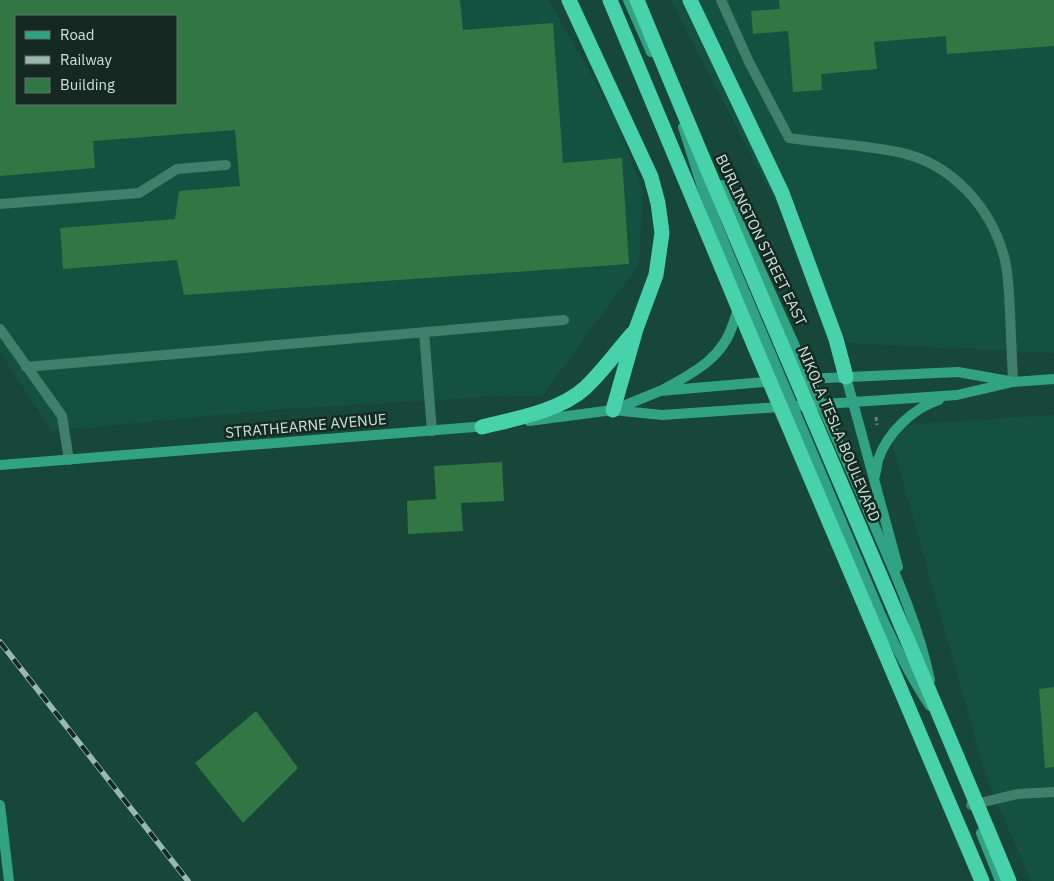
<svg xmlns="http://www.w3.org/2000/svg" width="1054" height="881" font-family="'IBM Plex Sans',sans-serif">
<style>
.built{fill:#155140;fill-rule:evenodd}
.building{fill:#327643;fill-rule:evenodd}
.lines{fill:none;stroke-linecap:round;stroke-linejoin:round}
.path{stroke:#61877b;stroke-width:3;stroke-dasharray:4 2.5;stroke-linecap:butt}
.lane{stroke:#407f6a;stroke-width:10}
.secondary{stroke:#31a383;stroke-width:10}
.highway{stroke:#48d2a9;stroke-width:15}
.rail-casing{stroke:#9ab9ae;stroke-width:5.5}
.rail{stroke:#152922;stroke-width:4;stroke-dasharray:11;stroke-linecap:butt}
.labels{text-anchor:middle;stroke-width:5;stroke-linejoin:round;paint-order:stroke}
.street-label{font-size:15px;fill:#cae3d9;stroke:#152922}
</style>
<rect width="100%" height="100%" fill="#174739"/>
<path class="built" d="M 0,0 L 549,0 L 617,121 L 643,193 L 639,264 L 542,396 L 520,395 L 283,409 L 52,431 L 0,352 ZM 16,16 L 176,16 L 176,104 L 16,104 Z
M 671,0 L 1054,0 L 1054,353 L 848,343 Z
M 1054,415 L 1054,881 L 1031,881 L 987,779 L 887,426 Z"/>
<path class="building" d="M 0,0 L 460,0 L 463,30 L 553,23 L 563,163 L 622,158 L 629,264 L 184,295 L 177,260 L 63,269 L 60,228 L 175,219 L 179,191 L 240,186 L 235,130 L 93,141 L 95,168 L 0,176 ZM 16,16 L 176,16 L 176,104 L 16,104 Z
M 779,0 L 1054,0 L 1054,46 L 947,54 L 946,36 L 874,42 L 877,69 L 821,74 L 822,90 L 793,92 L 788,31 L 753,34 L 751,11 L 780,9 Z
M 502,462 L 504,501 L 461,503 L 463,531 L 408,534 L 407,501 L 436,499 L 434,466 Z
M 1054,687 L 1054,767 L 1045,768 L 1039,689 Z
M 256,711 L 298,768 L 243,823 L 195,763 Z"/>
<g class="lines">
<path class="path" d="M 876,417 L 877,425"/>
<path class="lane" d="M 721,0 L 749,62 L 789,138 C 825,143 862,145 898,152 C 952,163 992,208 1005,260 C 1009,278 1009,295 1010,313 C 1011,336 1012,359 1013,382
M 0,204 L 139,193 L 177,169 L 226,165
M 0,329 L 62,416 L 69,460
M 424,332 L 432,431
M 26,367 L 564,320
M 971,805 L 1017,794 L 1054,792"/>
<path class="secondary" d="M 628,0 L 651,52
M 683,127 L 702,187 L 730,257 L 880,613 C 895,646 910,677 930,706
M 722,185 C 768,287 815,389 860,492 C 886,554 916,614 930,680
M 846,377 L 898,567
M 805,379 L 958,372 L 1009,381
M 664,389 C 693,373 723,358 733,324 C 735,318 738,311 738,305
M 616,409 L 660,391 L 775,381
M 529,421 L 613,410 L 662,415 L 957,395 L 1013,382 L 1054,379
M 0,465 L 487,426
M 874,479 C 876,473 877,466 878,460 C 887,433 913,408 939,400
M 0,805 L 9,881
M 981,833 L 1000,881"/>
<path class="highway" d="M 569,0 L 651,177 L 658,203 L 662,233 L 656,275 L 636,329 L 613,410
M 610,0 L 755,347 L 982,881
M 637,0 C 758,295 887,587 1009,881
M 690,0 L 782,193 L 836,339 L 846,377
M 482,427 C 514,419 560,411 585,388 C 603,371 617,351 633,333"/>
<defs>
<path id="rail" d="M 0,642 L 188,881"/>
</defs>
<use href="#rail" class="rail-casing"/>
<use href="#rail" class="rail"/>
</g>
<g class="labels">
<g class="street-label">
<text transform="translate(761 240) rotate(64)" y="5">BURLINGTON STREET EAST</text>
<text transform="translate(306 426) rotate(-5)" y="5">STRATHEARNE AVENUE</text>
<text transform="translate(839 434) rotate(67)" y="5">NIKOLA TESLA BOULEVARD</text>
</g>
</g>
<rect x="15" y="15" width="162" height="90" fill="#152922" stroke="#5d736b"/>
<rect x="25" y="31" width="25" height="8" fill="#31a383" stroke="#5d736b"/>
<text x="60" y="40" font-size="15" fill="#cae3d9">Road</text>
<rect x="25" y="56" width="25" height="8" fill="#9ab9ae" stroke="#5d736b"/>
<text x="60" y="65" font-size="15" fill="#cae3d9">Railway</text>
<rect x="25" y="78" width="25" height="15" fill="#327643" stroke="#5d736b"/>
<text x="60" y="90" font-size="15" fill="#cae3d9">Building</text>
</svg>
